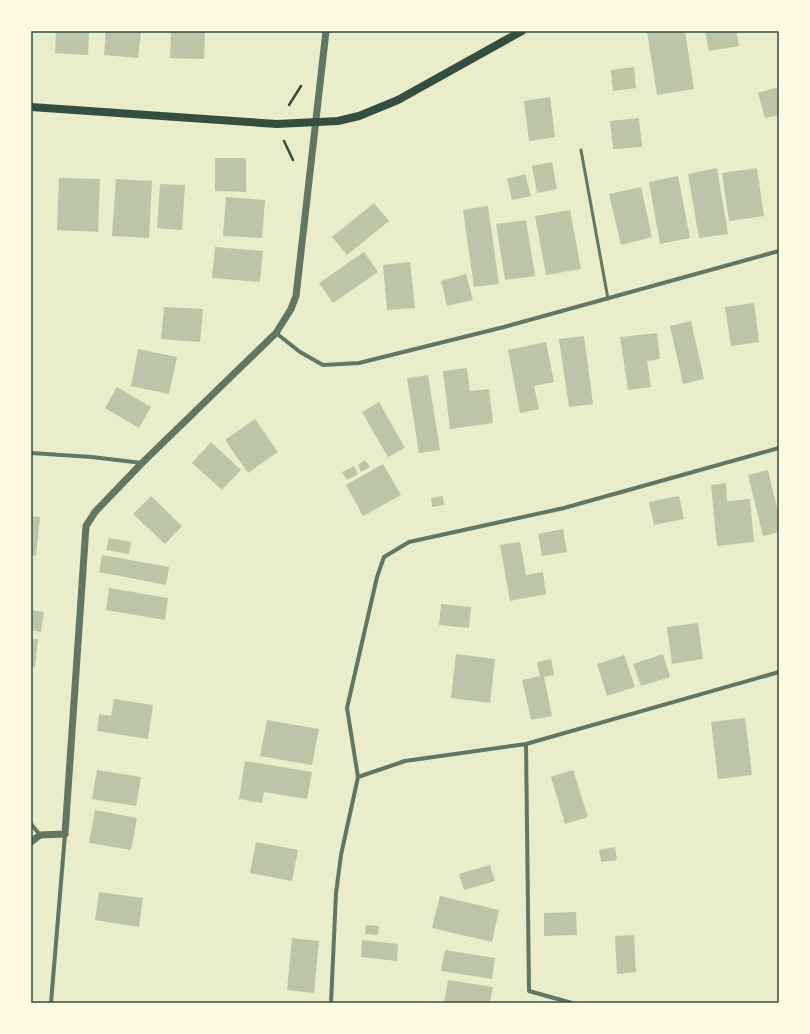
<svg xmlns="http://www.w3.org/2000/svg" width="810" height="1034" font-family="'Golos Text',sans-serif">
<style>
.building{fill:#bcc5a7}
.lines{fill:none;stroke-linecap:round;stroke-linejoin:round}
.path{stroke:#344e41;stroke-width:2.5}
.service{stroke:#617663;stroke-width:3}
.minor{stroke:#617663;stroke-width:4}
.tertiary{stroke:#617663;stroke-width:7}
.secondary{stroke:#344e41;stroke-width:8}
.neatline{fill:none;stroke:#344e41;stroke-width:1.5}
</style>
<rect width="100%" height="100%" fill="#e9edc9"/>
<path class="building" d="M 56,31 L 89,31 L 88,55 L 55,53 Z
M 106,31 L 141,31 L 138,58 L 104,55 Z
M 171,31 L 205,31 L 204,59 L 170,58 Z
M 647,31 L 685,31 L 694,89 L 657,95 Z
M 705,31 L 736,31 L 739,46 L 709,51 Z
M 634,67 L 636,88 L 613,91 L 611,70 Z
M 779,87 L 779,115 L 765,118 L 758,93 Z
M 550,97 L 555,137 L 529,141 L 524,101 Z
M 639,118 L 642,147 L 613,149 L 610,121 Z
M 215,158 L 246,158 L 246,192 L 215,191 Z
M 552,162 L 557,189 L 537,193 L 532,166 Z
M 717,168 L 728,234 L 699,238 L 688,174 Z
M 757,168 L 764,216 L 729,221 L 722,173 Z
M 525,174 L 531,196 L 512,200 L 507,179 Z
M 678,176 L 690,238 L 660,244 L 649,182 Z
M 59,178 L 100,179 L 98,232 L 57,230 Z
M 116,179 L 152,181 L 149,238 L 112,236 Z
M 160,184 L 185,185 L 182,230 L 157,228 Z
M 641,187 L 652,237 L 621,245 L 609,194 Z
M 226,197 L 265,200 L 262,238 L 223,236 Z
M 374,203 L 389,221 L 347,255 L 332,237 Z
M 488,206 L 499,284 L 474,287 L 463,210 Z
M 570,210 L 581,269 L 546,275 L 535,216 Z
M 526,220 L 535,276 L 505,280 L 496,224 Z
M 215,247 L 263,251 L 260,282 L 212,278 Z
M 364,252 L 378,272 L 333,303 L 319,283 Z
M 410,262 L 415,308 L 387,310 L 383,265 Z
M 466,274 L 473,300 L 447,306 L 441,281 Z
M 754,303 L 759,342 L 731,346 L 725,307 Z
M 164,307 L 203,309 L 200,342 L 161,339 Z
M 691,321 L 704,379 L 683,384 L 670,326 Z
M 657,333 L 660,359 L 647,361 L 651,387 L 628,390 L 620,337 Z
M 584,336 L 593,404 L 569,407 L 559,339 Z
M 546,342 L 554,382 L 534,386 L 539,409 L 520,413 L 508,350 Z
M 138,349 L 177,357 L 169,394 L 131,386 Z
M 467,368 L 470,391 L 489,389 L 493,423 L 450,429 L 443,371 Z
M 428,375 L 440,450 L 419,453 L 407,378 Z
M 117,387 L 151,407 L 139,428 L 105,408 Z
M 379,402 L 405,448 L 388,457 L 362,412 Z
M 255,419 L 278,452 L 248,473 L 225,440 Z
M 211,442 L 241,470 L 222,490 L 192,463 Z
M 365,460 L 370,467 L 361,472 L 358,465 Z
M 383,464 L 401,495 L 363,516 L 346,485 Z
M 354,466 L 358,474 L 347,480 L 342,472 Z
M 768,470 L 779,516 L 779,532 L 763,536 L 748,475 Z
M 726,483 L 727,501 L 750,499 L 754,542 L 717,546 L 711,485 Z
M 151,496 L 182,526 L 165,544 L 133,514 Z
M 443,496 L 444,505 L 432,507 L 431,498 Z
M 679,496 L 684,519 L 654,525 L 649,502 Z
M 31,516 L 40,517 L 36,556 L 31,555 Z
M 563,529 L 567,552 L 542,556 L 538,534 Z
M 109,538 L 131,542 L 129,554 L 106,550 Z
M 520,542 L 526,575 L 543,572 L 546,594 L 510,601 L 500,545 Z
M 102,555 L 169,567 L 166,585 L 99,572 Z
M 109,588 L 168,598 L 165,620 L 106,610 Z
M 441,604 L 471,607 L 469,628 L 439,625 Z
M 31,610 L 44,612 L 41,632 L 31,630 Z
M 698,623 L 703,659 L 672,664 L 667,627 Z
M 31,639 L 38,639 L 35,667 L 31,666 Z
M 456,654 L 495,659 L 490,703 L 451,698 Z
M 663,654 L 670,677 L 641,686 L 633,664 Z
M 624,655 L 635,687 L 607,696 L 597,664 Z
M 551,659 L 554,675 L 544,677 L 552,716 L 531,720 L 522,680 L 540,676 L 537,662 Z
M 114,699 L 153,705 L 148,739 L 97,731 L 99,714 L 111,716 Z
M 745,718 L 752,775 L 718,779 L 711,722 Z
M 267,720 L 319,729 L 312,765 L 260,756 Z
M 245,761 L 312,772 L 307,799 L 264,792 L 262,803 L 239,799 Z
M 97,770 L 141,777 L 136,806 L 92,799 Z
M 573,770 L 588,817 L 565,824 L 551,777 Z
M 95,810 L 137,818 L 131,850 L 89,843 Z
M 256,842 L 298,850 L 292,881 L 250,873 Z
M 615,847 L 617,860 L 601,862 L 599,850 Z
M 490,865 L 495,881 L 464,890 L 459,874 Z
M 99,892 L 143,898 L 139,927 L 95,920 Z
M 440,896 L 499,910 L 492,942 L 432,928 Z
M 576,912 L 577,935 L 544,936 L 544,913 Z
M 366,925 L 379,926 L 378,935 L 365,934 Z
M 634,935 L 636,972 L 617,974 L 615,936 Z
M 292,938 L 319,941 L 314,993 L 287,990 Z
M 362,940 L 398,944 L 397,961 L 361,957 Z
M 445,950 L 495,958 L 492,979 L 441,971 Z
M 448,980 L 493,987 L 490,1003 L 444,1003 Z"/>
<g class="lines">
<path class="path" d="M 289,105 L 301,86
M 284,141 L 293,160"/>
<path class="service" d="M 581,150 L 608,299"/>
<path class="minor" d="M 276,333 L 300,352 L 323,365 L 359,363 L 504,327 L 779,251
M 31,453 L 92,457 L 142,463
M 526,744 L 529,991 L 572,1003
M 358,777 L 405,761 L 526,744 L 779,672
M 31,824 L 40,835
M 51,1003 L 65,834
M 331,1003 L 336,893 L 341,855 L 358,777 L 347,708 L 377,577 L 384,557 L 409,542 L 564,508 L 779,448"/>
<path class="tertiary" d="M 31,842 L 40,835 L 65,834 L 86,526 L 95,512 L 142,463 L 276,333 L 291,309 L 296,296 L 326,31"/>
<path class="secondary" d="M 31,107 L 277,124 L 338,121 L 359,116 L 398,100 L 522,31"/>
</g>
<rect width="810" height="1034" fill="none" stroke="#fefae0" stroke-width="64"/>
<rect x="32" y="32" width="746" height="970" class="neatline"/>
</svg>
